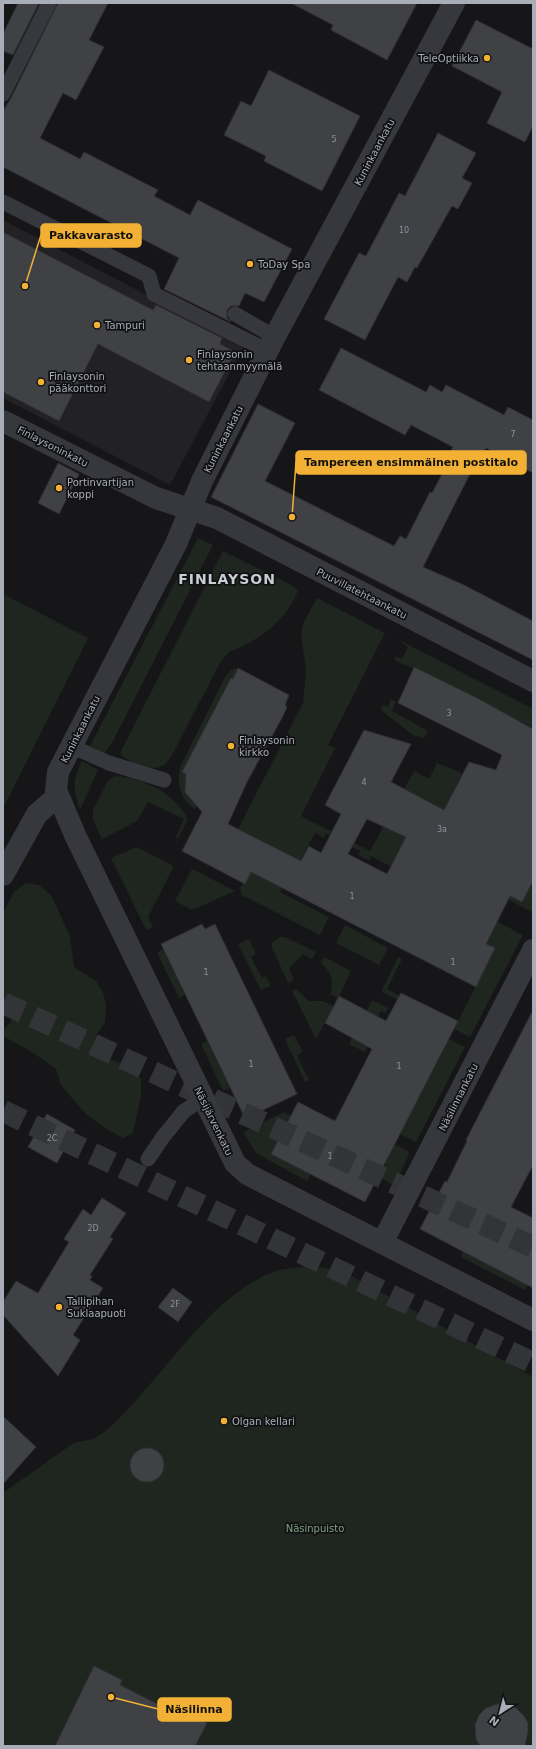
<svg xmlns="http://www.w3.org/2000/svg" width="536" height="1749" font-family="'DejaVu Sans',sans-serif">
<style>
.built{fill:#222225}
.green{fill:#1e261f}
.building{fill:#404145;stroke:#303034;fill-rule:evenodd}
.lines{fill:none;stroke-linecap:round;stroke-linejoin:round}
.highway-tunnel{stroke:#333438;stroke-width:22;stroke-dasharray:22 11;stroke-linecap:butt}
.lane{stroke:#37383d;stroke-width:15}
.street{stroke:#37383d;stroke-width:22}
.poi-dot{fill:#f2b134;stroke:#111113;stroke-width:1.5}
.labels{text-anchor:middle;stroke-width:3.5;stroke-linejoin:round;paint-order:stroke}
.number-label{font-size:8px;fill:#8e929b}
.poi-label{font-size:10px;fill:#a8adb8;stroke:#111113;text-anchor:start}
.street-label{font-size:10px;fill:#a8adb8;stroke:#111113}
.park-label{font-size:10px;fill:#7fa381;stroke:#111113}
.district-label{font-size:14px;font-weight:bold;letter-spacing:1px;fill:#c9ccd4;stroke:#111113}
.leader{fill:none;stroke:#f2b134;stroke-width:1.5}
.callout-dot{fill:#f2b134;stroke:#111113;stroke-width:1.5}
.callout{fill:#f2b134;stroke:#f2b134;stroke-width:1.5}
.callout-label{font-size:11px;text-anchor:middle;font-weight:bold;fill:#111}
</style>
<rect width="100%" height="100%" fill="#161618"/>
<path class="built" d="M 3,220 L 244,346 L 170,485 L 3,398 Z"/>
<path class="green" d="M 198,538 L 213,545 L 112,743 L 105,753 L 90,746 Z
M 223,551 L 295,587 L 298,591 C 288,615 271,630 249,643 C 243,647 233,649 227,654 C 224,657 222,661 219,665 L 172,755 C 170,758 167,763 164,765 C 152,773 128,763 120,753 Z
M 3,594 L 88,638 L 3,809 Z
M 317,598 L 385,633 L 328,745 L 335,748 L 301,816 L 370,851 L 414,771 L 429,779 L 437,763 L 461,773 L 461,776 L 444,810 L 425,800 L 444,894 L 523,935 L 470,1037 L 382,992 L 382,990 L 398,957 L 402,959 L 387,989 L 446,1019 L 458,1021 L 495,949 L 486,944 L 407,875 L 371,856 L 369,860 L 358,855 L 360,851 L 326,833 L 324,838 L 315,833 L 300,862 L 297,861 L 280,892 L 329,917 L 320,935 L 242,895 L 240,888 L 266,843 L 238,829 L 303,703 L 306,670 L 301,633 L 303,624 Z
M 403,642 L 533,709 L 533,728 L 443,681 L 394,660 L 396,656 L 402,659 L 408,647 L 403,644 Z
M 235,668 L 238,669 L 233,679 L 230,678 L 226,694 L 223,692 L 222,695 L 224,696 L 217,708 L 215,707 L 214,710 L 216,712 L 203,738 L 200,736 L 199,739 L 201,741 L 191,754 L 194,755 L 187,767 L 185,766 L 184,769 L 188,774 L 193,798 L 191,800 L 193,802 L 195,800 L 199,802 L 195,809 C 181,801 176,782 180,767 L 225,677 L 230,671 Z
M 391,699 L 396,702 L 392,711 L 428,731 L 424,738 L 413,735 L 382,711 L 381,707 L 383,705 L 388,707 Z
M 82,761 L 98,770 L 80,810 C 73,789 72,781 82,761 Z
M 116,776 C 146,780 172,791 188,819 L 178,839 L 176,837 L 184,819 L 148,802 L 137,821 L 102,839 L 93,820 L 93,810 L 109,779 Z
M 137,847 L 174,866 L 148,917 L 153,927 L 146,930 L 111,858 Z
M 192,869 L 235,891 L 192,910 L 175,901 Z
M 533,881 L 532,912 L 496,893 L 494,888 L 522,902 Z
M 26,883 L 39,885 L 51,895 L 70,936 L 74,967 L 96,981 L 103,992 L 106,1005 L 105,1022 L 96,1035 L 105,1057 L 128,1067 L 141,1079 L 141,1096 L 133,1133 L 123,1138 L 105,1128 L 87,1115 L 71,1097 L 61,1085 L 56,1069 L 32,1052 L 3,1036 L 3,1030 L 10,1023 L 13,1016 L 3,1006 L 3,913 L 14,892 Z
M 345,925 L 388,948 L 379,965 L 336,943 Z
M 280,937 L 285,937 L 316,952 L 312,959 L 303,954 L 289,968 L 294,980 L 288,983 L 272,948 L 272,943 Z
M 249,939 L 256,954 L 251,957 L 262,978 L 266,976 L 271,986 L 261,990 L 238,944 Z
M 163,949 L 185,995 L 179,998 L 157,953 Z
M 324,957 L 351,971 L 338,998 L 330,994 C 334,982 331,971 321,963 Z
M 296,989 L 309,1001 L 323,1001 L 334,1006 L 316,1039 L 292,991 Z
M 372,1000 L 388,1008 L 385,1013 L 381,1011 L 371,1031 L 375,1033 L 365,1052 L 349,1044 Z
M 439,1034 L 465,1047 L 416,1142 L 388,1128 L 404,1126 L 442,1053 Z
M 294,1035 L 303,1052 L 297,1055 L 309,1080 L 305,1082 L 285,1039 Z
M 207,1041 L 230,1088 L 223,1091 L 201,1044 Z
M 284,1112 L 291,1116 L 271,1154 L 311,1174 L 307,1181 L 256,1153 L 243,1132 Z
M 392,1143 L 408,1151 L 409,1155 L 395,1183 L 392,1184 L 378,1177 L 380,1172 L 383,1173 L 387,1159 L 384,1158 Z
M 463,1251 L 528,1285 L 525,1290 L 461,1257 Z
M 308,1266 L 341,1270 L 533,1377 L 533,1746 L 3,1746 L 3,1493 L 72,1444 C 80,1440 91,1441 97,1437 C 112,1428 125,1412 137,1399 C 176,1357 219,1291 276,1271 C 286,1268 298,1268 308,1266 Z"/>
<path class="building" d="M 18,3 L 39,3 L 13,55 L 3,51 L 3,34 Z
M 58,3 L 108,3 L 89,40 L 104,47 L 76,100 L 63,93 L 40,138 L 80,159 L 84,152 L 158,190 L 154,196 L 190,215 L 198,200 L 292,249 L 264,302 L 245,293 L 239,306 L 231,306 L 227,310 L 227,318 L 231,322 L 164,289 L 179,258 L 3,167 L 3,111 L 11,98 Z
M 291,3 L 417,3 L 387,60 L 331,30 L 333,25 Z
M 476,20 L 533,49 L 533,126 L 525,142 L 487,123 L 502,92 L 452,66 Z
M 269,70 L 360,116 L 322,191 L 264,161 L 266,156 L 224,135 L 241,101 L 251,106 Z
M 438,133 L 476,153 L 462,178 L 472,183 L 458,209 L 452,206 L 417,268 L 415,267 L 407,282 L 398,277 L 365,340 L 324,319 L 359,253 L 366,256 L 399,193 L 405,196 Z
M 3,232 L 153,310 L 156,305 L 222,338 L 220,344 L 235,352 L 209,402 L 98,344 L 59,421 L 3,392 Z
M 341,348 L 426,392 L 430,385 L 442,392 L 446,385 L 504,415 L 508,407 L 533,420 L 533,473 L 486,448 L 479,461 L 477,460 L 423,567 L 464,585 L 533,621 L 533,660 L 211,497 L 258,404 L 295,423 L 265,481 L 394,546 L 400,536 L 406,539 L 430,492 L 432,493 L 450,459 L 447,457 L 453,447 L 411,425 L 405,435 L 319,390 Z
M 58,463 L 79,474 L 59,514 L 38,503 Z
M 414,667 L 479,699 L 533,729 L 533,881 L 522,902 L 510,896 L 486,944 L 495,948 L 476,987 L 251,872 L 245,884 L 182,851 L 202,812 L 185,792 L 186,774 L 182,772 L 231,678 L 233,679 L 238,668 L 289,695 L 285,705 L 287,707 L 283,716 L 247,782 L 228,824 L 301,861 L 309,846 L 321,853 L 341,814 L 325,805 L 364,730 L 411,744 L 391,782 L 444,810 L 469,762 L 496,770 L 502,755 L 398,703 ZM 367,819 L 406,837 L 387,874 L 348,854 Z
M 202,924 L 205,929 L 215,924 L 297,1094 L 257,1113 L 255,1108 L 243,1114 L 161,944 Z
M 401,993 L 458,1021 L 365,1202 L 271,1154 L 298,1102 L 335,1121 L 372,1049 L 325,1023 L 339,996 L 386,1021 Z
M 533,1010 L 533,1165 L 511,1207 L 533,1218 L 533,1288 L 420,1229 L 445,1181 L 447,1182 L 467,1141 L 466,1140 Z
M 47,1114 L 75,1130 L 57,1163 L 28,1147 Z
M 102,1198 L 126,1213 L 110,1237 L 113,1239 L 90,1275 L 92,1276 L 90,1280 L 103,1288 L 73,1335 L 80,1340 L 58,1376 L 3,1315 L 3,1302 L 16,1281 L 38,1293 L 69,1242 L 64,1239 L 83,1209 L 91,1215 Z
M 173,1288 L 192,1302 L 178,1322 L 158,1307 Z
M 3,1416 L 36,1447 L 3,1484 Z
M130 1465a17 17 0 1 1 34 0a17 17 0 1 1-34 0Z
M 94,1666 L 122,1680 L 120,1685 L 177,1714 L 180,1709 L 207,1723 L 195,1746 L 55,1746 Z
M 497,1704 L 507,1704 L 516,1708 L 524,1716 L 528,1723 L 528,1731 L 525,1746 L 480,1746 L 476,1739 L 475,1725 L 479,1715 L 486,1708 Z"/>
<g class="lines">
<path class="highway-tunnel" d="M 3,1003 L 533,1247
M 3,1111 L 533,1363"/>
<path class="lane" d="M 3,94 L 49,3
M 3,202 L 149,276 L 154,294 L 268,351
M 235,314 L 275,337
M 71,746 L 109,763 L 164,780
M 148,1159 L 163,1137 L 184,1111 L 203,1099"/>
<path class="street" d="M 454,3 L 273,340 L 202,481 L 176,544 L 58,772 L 56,790 L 75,835 L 235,1163 L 247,1174 L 533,1320
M 3,421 L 156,498 L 217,518 L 533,681
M 3,875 L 37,814 L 58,796
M 382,1243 L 533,950"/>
</g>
<g class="poi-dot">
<circle cx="487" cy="58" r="4"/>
<circle cx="250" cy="264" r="4"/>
<circle cx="97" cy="325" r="4"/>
<circle cx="189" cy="360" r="4"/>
<circle cx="41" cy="382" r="4"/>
<circle cx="59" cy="488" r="4"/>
<circle cx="231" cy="746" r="4"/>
<circle cx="59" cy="1307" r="4"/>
<circle cx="224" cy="1421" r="4"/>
</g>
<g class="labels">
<g class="number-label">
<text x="334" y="142">5</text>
<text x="404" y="233">10</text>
<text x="513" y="437">7</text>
<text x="449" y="716">3</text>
<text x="364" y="785">4</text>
<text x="442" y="832">3a</text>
<text x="352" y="899">1</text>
<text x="453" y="965">1</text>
<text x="206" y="975">1</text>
<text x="251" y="1067">1</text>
<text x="399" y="1069">1</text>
<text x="52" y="1141">2C</text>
<text x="330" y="1159">1</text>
<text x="93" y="1231">2D</text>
<text x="175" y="1307">2F</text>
</g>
<g class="poi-label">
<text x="479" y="62" text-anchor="end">TeleOptiikka</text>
<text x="258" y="268">ToDay Spa</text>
<text x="105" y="329">Tampuri</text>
<text x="197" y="358">Finlaysonin<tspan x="197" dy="12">tehtaanmyymälä</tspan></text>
<text x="49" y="380">Finlaysonin<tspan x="49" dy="12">pääkonttori</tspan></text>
<text x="67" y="486">Portinvartijan<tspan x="67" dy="12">koppi</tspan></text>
<text x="239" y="744">Finlaysonin<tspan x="239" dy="12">kirkko</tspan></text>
<text x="67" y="1305">Tallipihan<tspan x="67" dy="12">Suklaapuoti</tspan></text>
<text x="232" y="1425">Olgan kellari</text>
</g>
<g class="street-label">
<text transform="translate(374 152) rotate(-62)" y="4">Kuninkaankatu</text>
<text transform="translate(223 439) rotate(-63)" y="4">Kuninkaankatu</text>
<text transform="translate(53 446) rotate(27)" y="4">Finlaysoninkatu</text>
<text transform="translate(362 593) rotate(27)" y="4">Puuvillatehtaankatu</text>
<text transform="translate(80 729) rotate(-63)" y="4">Kuninkaankatu</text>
<text transform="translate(458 1097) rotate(-63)" y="4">Näsilinnankatu</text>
<text transform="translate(214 1121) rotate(64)" y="4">Näsijärvenkatu</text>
</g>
<g class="park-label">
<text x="315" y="1532">Näsinpuisto</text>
</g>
<g class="district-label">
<text x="227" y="584">FINLAYSON</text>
</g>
</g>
<path class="leader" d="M25 286L41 235M292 517L296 462M111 1697L158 1709"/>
<g class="callout-dot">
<circle cx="25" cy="286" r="4"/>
<circle cx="292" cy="517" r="4"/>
<circle cx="111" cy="1697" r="4"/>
</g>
<g class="callout">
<rect x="41" y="224" width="100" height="23" rx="4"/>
<rect x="296" y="451" width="230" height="23" rx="4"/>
<rect x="158" y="1698" width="73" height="23" rx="4"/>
</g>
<g class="callout-label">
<text x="91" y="239">Pakkavarasto</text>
<text x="411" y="466">Tampereen ensimmäinen postitalo</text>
<text x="194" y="1713">Näsilinna</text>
</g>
<rect width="536" height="1749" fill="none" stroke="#a8adb8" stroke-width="8"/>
<g transform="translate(500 1713) rotate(216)" stroke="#111113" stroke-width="3" paint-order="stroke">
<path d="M0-3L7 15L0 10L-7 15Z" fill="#a8adb8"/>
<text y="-6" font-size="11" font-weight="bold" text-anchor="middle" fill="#a8adb8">N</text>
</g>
</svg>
